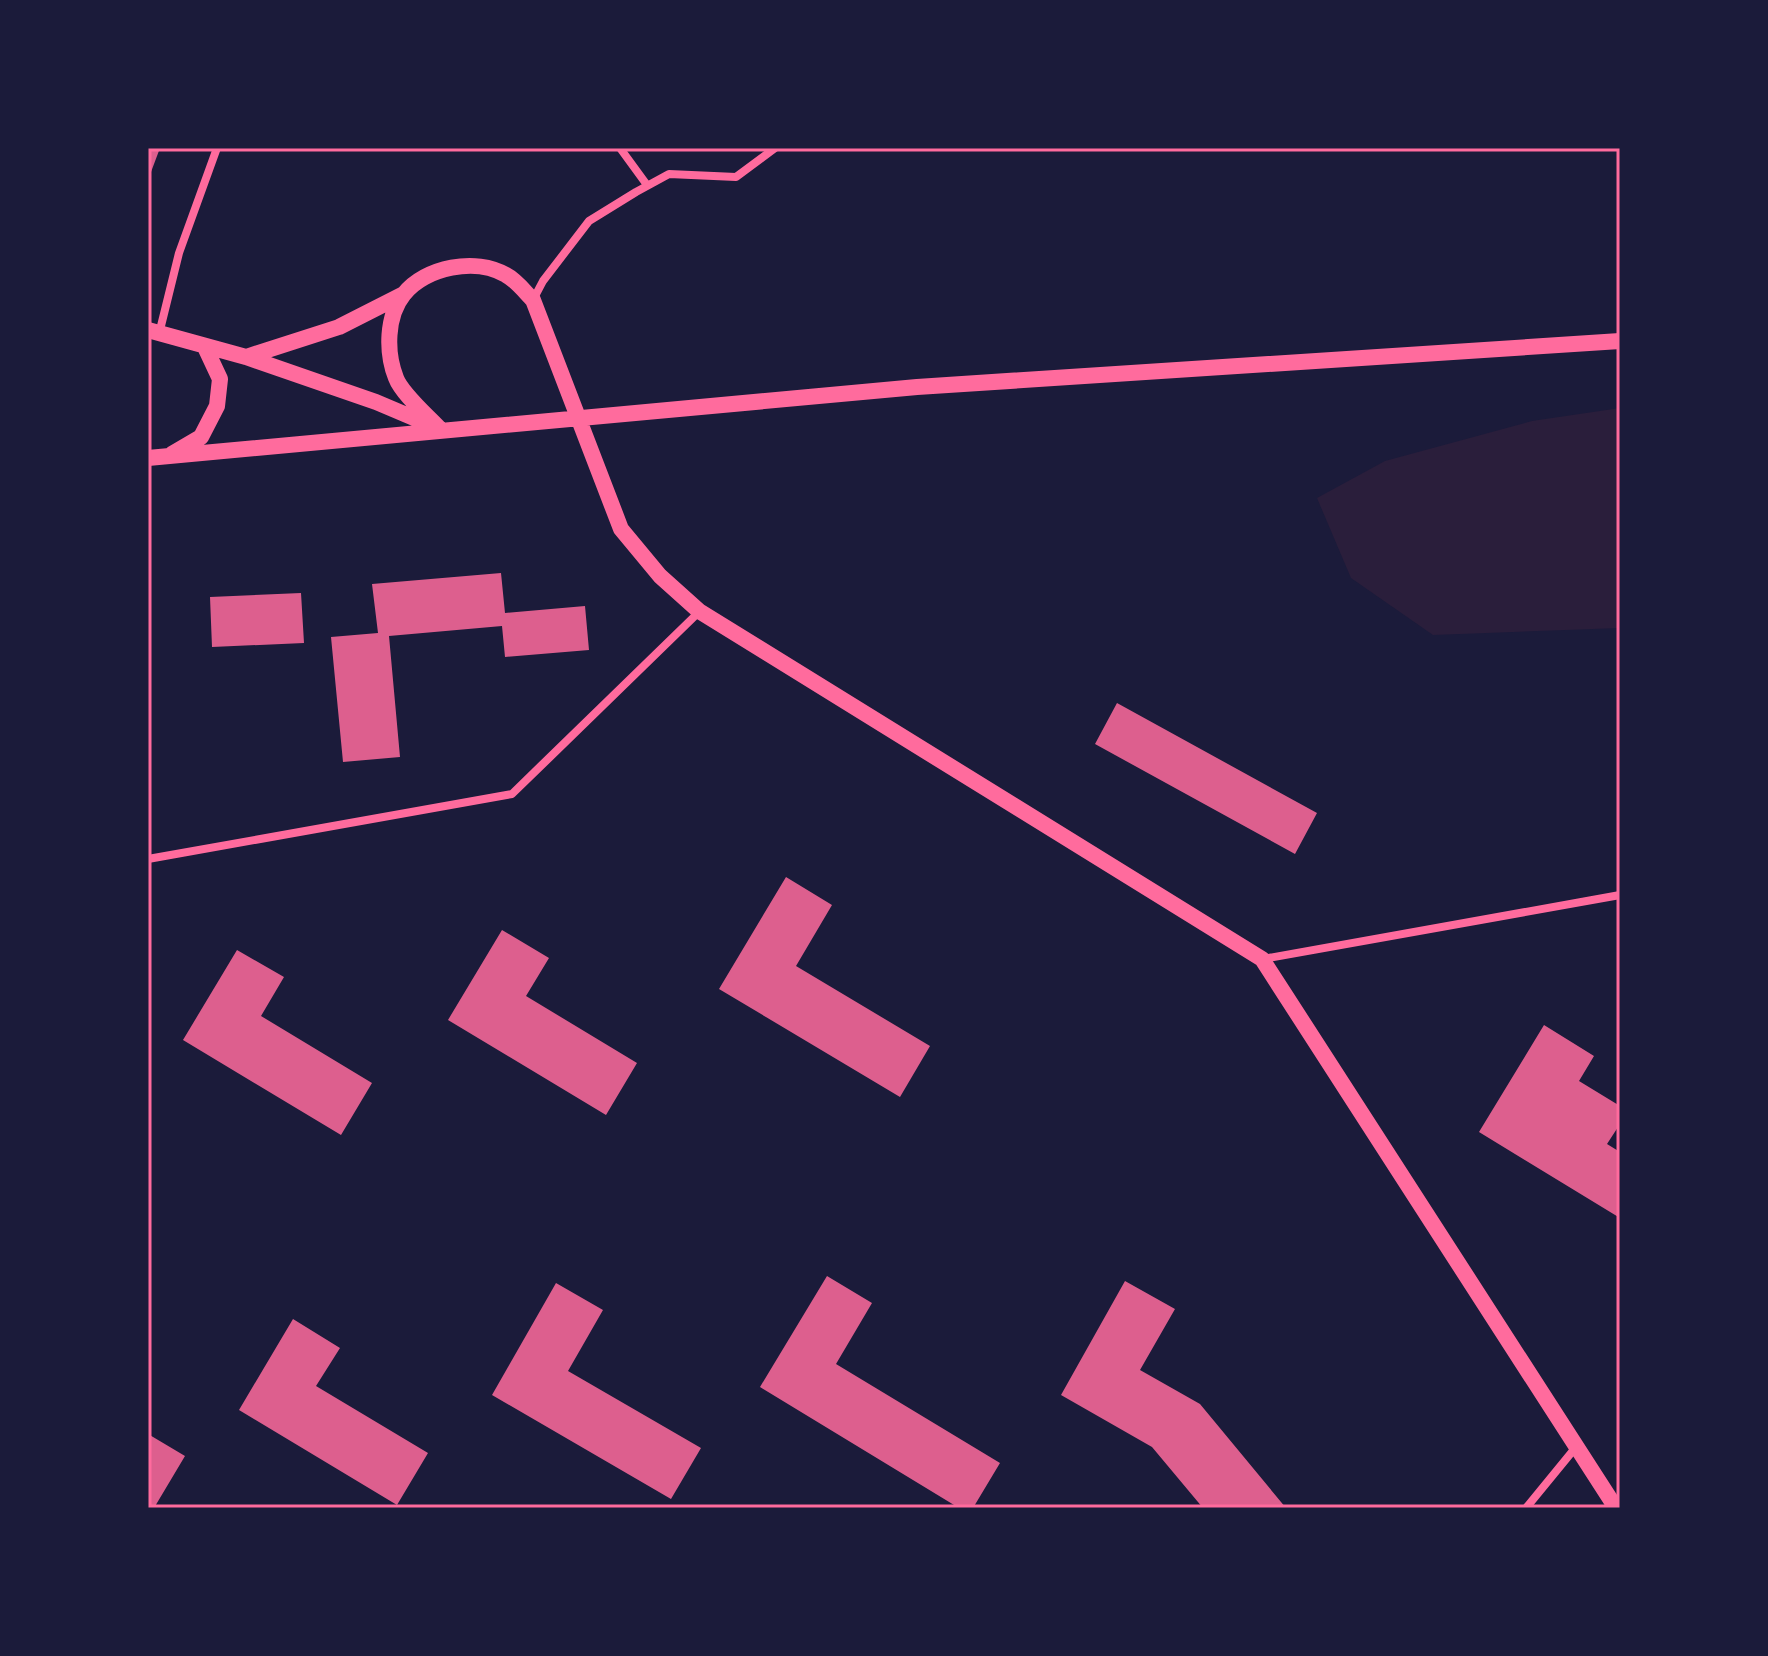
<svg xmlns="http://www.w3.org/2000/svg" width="1768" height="1656" font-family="Barlow,sans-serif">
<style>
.green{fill:#2a1e3b}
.building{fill:#dd5f8e}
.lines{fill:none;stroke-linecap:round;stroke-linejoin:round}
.minor{stroke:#ff6b9d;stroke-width:8}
.secondary{stroke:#ff6b9d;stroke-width:16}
.neatline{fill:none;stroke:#ff6b9d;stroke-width:3}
</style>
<rect width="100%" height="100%" fill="#1b1b3a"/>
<path class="green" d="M 1620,408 L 1620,628 L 1433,635 L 1351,578 L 1317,498 L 1385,461 L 1532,421 Z"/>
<path class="building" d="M 148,148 L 160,148 L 148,180 Z
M 501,573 L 505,613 L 585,606 L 589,650 L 505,657 L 502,626 L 389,636 L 400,757 L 343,762 L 331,637 L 378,633 L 372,584 Z
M 301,593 L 304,643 L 212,647 L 210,597 Z
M 1117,703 L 1317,813 L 1295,854 L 1095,744 Z
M 786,877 L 832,905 L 796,966 L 930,1046 L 900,1097 L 719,989 Z
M 502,930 L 549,958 L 526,996 L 637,1063 L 606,1115 L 448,1020 Z
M 237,950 L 284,977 L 261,1016 L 372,1083 L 341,1135 L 183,1040 Z
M 1544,1025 L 1594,1056 L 1579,1081 L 1620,1106 L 1620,1124 L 1607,1144 L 1620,1152 L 1620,1218 L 1479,1132 Z
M 827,1276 L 872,1303 L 836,1364 L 1000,1463 L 973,1508 L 959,1508 L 760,1387 Z
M 1125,1281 L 1175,1309 L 1140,1370 L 1200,1404 L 1286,1508 L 1203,1508 L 1152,1447 L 1061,1395 Z
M 556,1283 L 603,1310 L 568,1371 L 701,1448 L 671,1499 L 492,1395 Z
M 293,1319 L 340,1348 L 316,1386 L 428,1453 L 397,1505 L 239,1410 Z
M 148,1434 L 185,1456 L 154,1508 L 148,1508 Z"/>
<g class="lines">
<path class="minor" d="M 620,148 L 647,185
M 533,300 L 543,281 L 589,221 L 636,192 L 669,174 L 736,177 L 775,148
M 159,334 L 179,253 L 217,148
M 148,859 L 512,794 L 699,612
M 1263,959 L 1620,895
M 1526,1508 L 1576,1447"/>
<path class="secondary" d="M 148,330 L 246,357 L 376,402 L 435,427
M 246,357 L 339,327 L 404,294
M 440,429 C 428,416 402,394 396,378 C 386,353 386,316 404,294 C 425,267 476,257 506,275 C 516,280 525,292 533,300 L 621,529 L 660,576 L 699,611 L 1262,959 L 1616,1508
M 172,454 L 201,437 L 217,406 L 220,379 L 205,347
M 148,458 L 917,387 L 1620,341"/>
</g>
<rect width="1768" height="1656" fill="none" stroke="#1b1b3a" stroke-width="300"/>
<rect x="150" y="150" width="1468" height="1356" class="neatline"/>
</svg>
